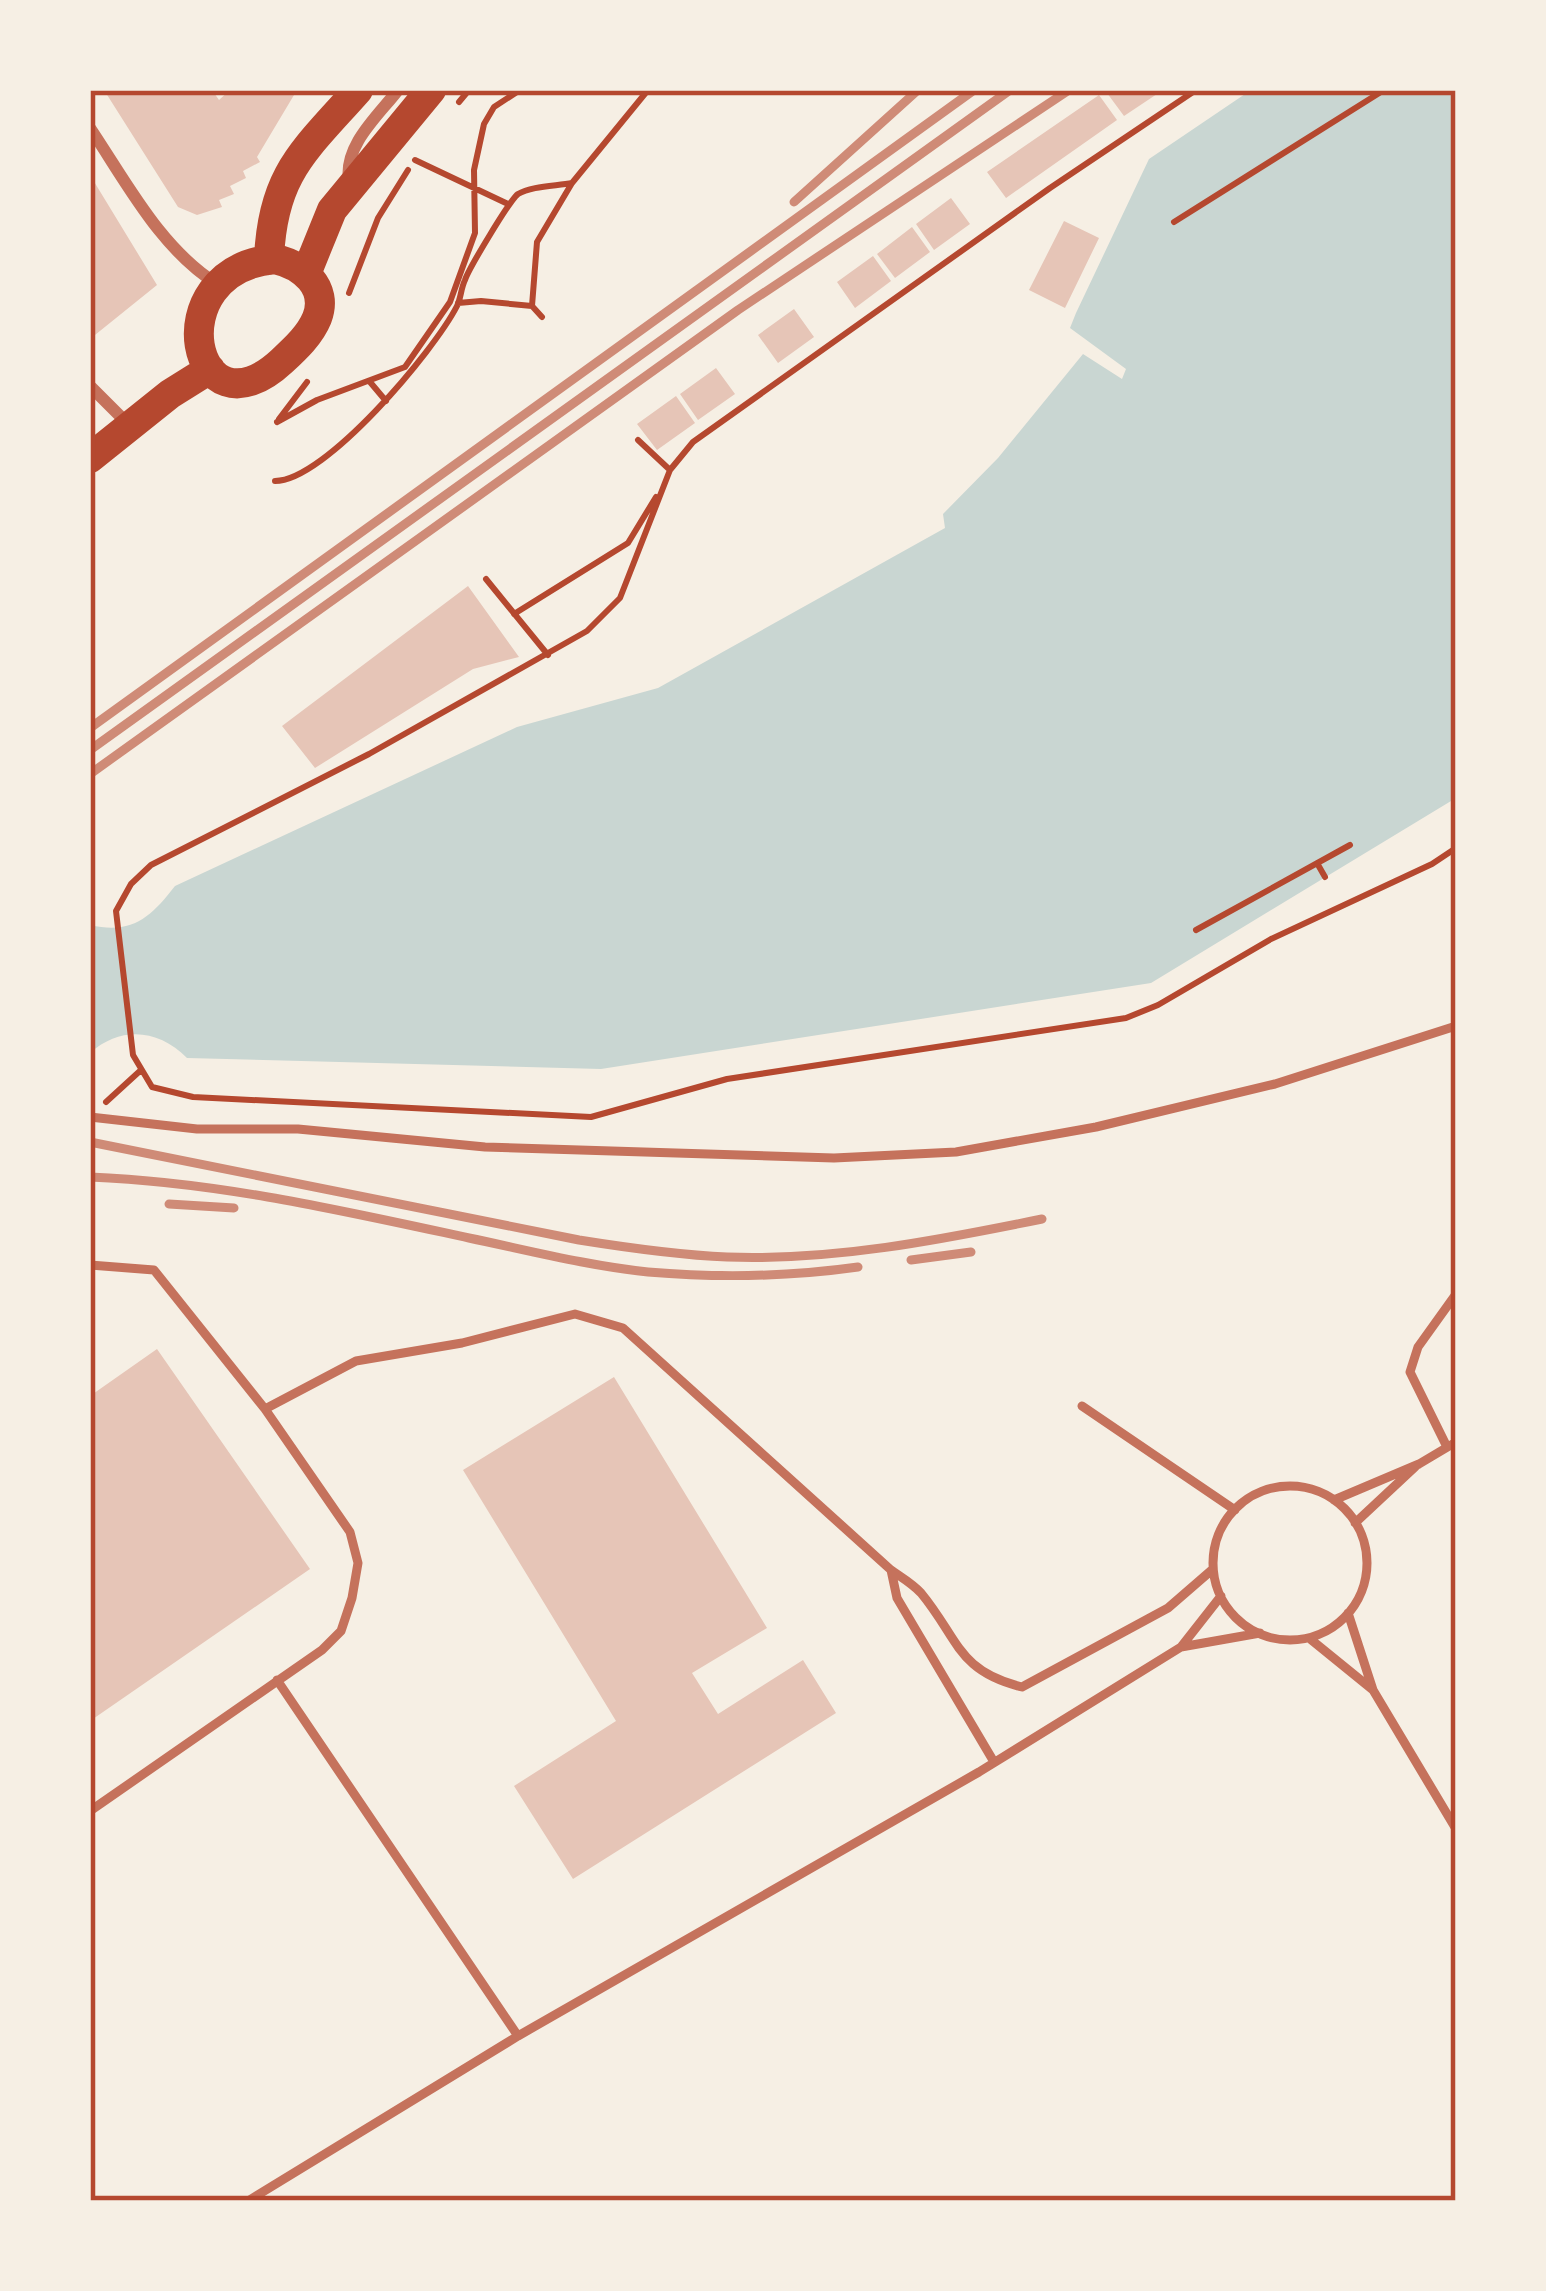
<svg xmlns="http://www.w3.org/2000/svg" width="1546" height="2291" font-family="Arial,sans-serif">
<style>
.water{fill:#c9d6d2}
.building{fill:#e6c5b7}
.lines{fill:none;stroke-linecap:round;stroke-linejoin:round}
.path{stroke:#b5482f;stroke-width:6}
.service{stroke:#c5725c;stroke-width:9}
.minor{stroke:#c5725c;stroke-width:12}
.primary{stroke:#b5482f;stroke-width:30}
.rail{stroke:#cf8b77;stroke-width:9}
.neatline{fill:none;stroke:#b5482f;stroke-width:4.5}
</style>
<rect width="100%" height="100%" fill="#f6efe4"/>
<path class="water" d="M 1251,90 L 1456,90 L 1456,798 L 1151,983 L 601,1069 L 187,1058 C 159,1030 122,1025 90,1053 L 90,925 C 132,935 151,917 175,886 L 517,727 L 658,688 L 945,528 L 943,514 L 998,458 L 1083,354 L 1122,379 L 1126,369 L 1070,328 L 1076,313 L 1149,159 Z"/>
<path class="building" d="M 104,90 L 212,90 L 219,100 L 230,90 L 297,90 L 257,157 L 260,162 L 243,171 L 246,178 L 230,186 L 234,194 L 219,200 L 222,207 L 197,215 L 178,207 Z
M 1111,90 L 1163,90 L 1124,116 L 1107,93 Z
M 1099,95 L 1117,120 L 1006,198 L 987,172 Z
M 90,175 L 157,285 L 90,339 Z
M 951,198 L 970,224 L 934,250 L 916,224 Z
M 1064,221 L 1099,238 L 1065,308 L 1029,290 Z
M 912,227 L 930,252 L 895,278 L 877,254 Z
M 873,256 L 891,281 L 855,308 L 837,282 Z
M 794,309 L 814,337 L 778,363 L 758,335 Z
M 716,368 L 735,394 L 698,420 L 680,394 Z
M 676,396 L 695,423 L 657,450 L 637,424 Z
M 468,586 L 519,657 L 473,669 L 315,768 L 282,726 Z
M 157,1349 L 310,1569 L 90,1721 L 90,1396 Z
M 614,1377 L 767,1628 L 692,1673 L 718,1714 L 803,1660 L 836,1713 L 573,1879 L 514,1786 L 616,1721 L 463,1470 Z"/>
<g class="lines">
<path class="path" d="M 1196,90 L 1050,188 L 693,442 L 670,470 L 620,598 L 587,631 L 369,754 L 151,865 L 131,884 L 116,911 L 133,1055 L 152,1087 L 193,1097 L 591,1117 L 727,1079 L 1126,1018 L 1158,1005 L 1271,939 L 1432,864 L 1456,848
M 459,102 L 469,90
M 415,160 L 508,204
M 1174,222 L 1384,90
M 349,293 L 378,218 L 408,170
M 458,303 L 481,301 L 532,306
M 542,317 L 532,306 L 537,242 L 572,183 L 648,90
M 370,382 L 386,401
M 279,419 L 307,382
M 277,422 L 317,400 L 405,367 L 450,302 L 475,233 L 474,170 L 484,124 L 494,107 L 520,90
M 638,440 L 670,470
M 275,481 C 325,481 434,351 457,306 C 461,298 461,288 465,280 C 469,268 510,200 518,194 C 531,186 556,186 572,183
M 486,579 L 548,655
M 514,614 L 628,543 L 656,497
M 1317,863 L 1325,877
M 1196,930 L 1350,845
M 106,1102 L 141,1070"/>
<path class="service" d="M 90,1117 L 197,1129 L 298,1129 L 485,1147 L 834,1158 L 956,1152 L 1096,1127 L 1275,1084 L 1456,1026
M 90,1265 L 154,1270 L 265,1409 L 350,1532 L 358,1563 L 352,1598 L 341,1631 L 322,1650 L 90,1811
M 1082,1406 L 1235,1510
M 265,1409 L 356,1361 L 462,1343 L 575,1314 L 623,1328 L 891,1570 C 901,1577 913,1584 921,1593 C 959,1639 957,1671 1022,1687 L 1168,1608 L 1213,1569
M 1447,1447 L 1410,1372 L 1418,1347 L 1456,1294
M1213 1563a77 77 0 1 1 154 0a77 77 0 1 1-154 0Z
M 1334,1500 L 1419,1464 L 1456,1442
M 1355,1523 L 1415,1467
M 891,1570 L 897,1598 L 994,1762
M 1348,1613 L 1373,1690 L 1456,1829
M 1309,1638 L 1373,1690
M 1181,1647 L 1221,1596
M 277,1680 L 518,2036
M 248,2201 L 518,2036 L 979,1772 L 1181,1647 L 1260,1633"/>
<path class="minor" d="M 90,128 C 127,183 160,248 217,284
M 349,180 C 344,145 378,116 398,90
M 90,386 L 129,425"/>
<path class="primary" d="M 275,259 C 302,265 329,287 317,318 C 310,335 296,348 282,361 C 193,444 154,270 275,259 Z
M 269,260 C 272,174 304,151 358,90
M 306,274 L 332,210 L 431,90
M 90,458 L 170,394 L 210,369"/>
<path class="rail" d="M 794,202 L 918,90
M 90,728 L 974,90
M 90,750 L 1010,90
M 90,774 L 738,310 L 1069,90
M 90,1142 L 579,1240 C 629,1248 678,1255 727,1257 C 833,1261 939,1240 1042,1219
M 90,1177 C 218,1182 344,1211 469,1238 C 527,1250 589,1266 648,1272 C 719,1278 787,1277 858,1267
M 169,1204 L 234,1208
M 911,1260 L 971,1252"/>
</g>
<rect width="1546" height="2291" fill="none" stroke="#f6efe4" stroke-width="186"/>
<rect x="93" y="93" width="1360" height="2105" class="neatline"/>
</svg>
